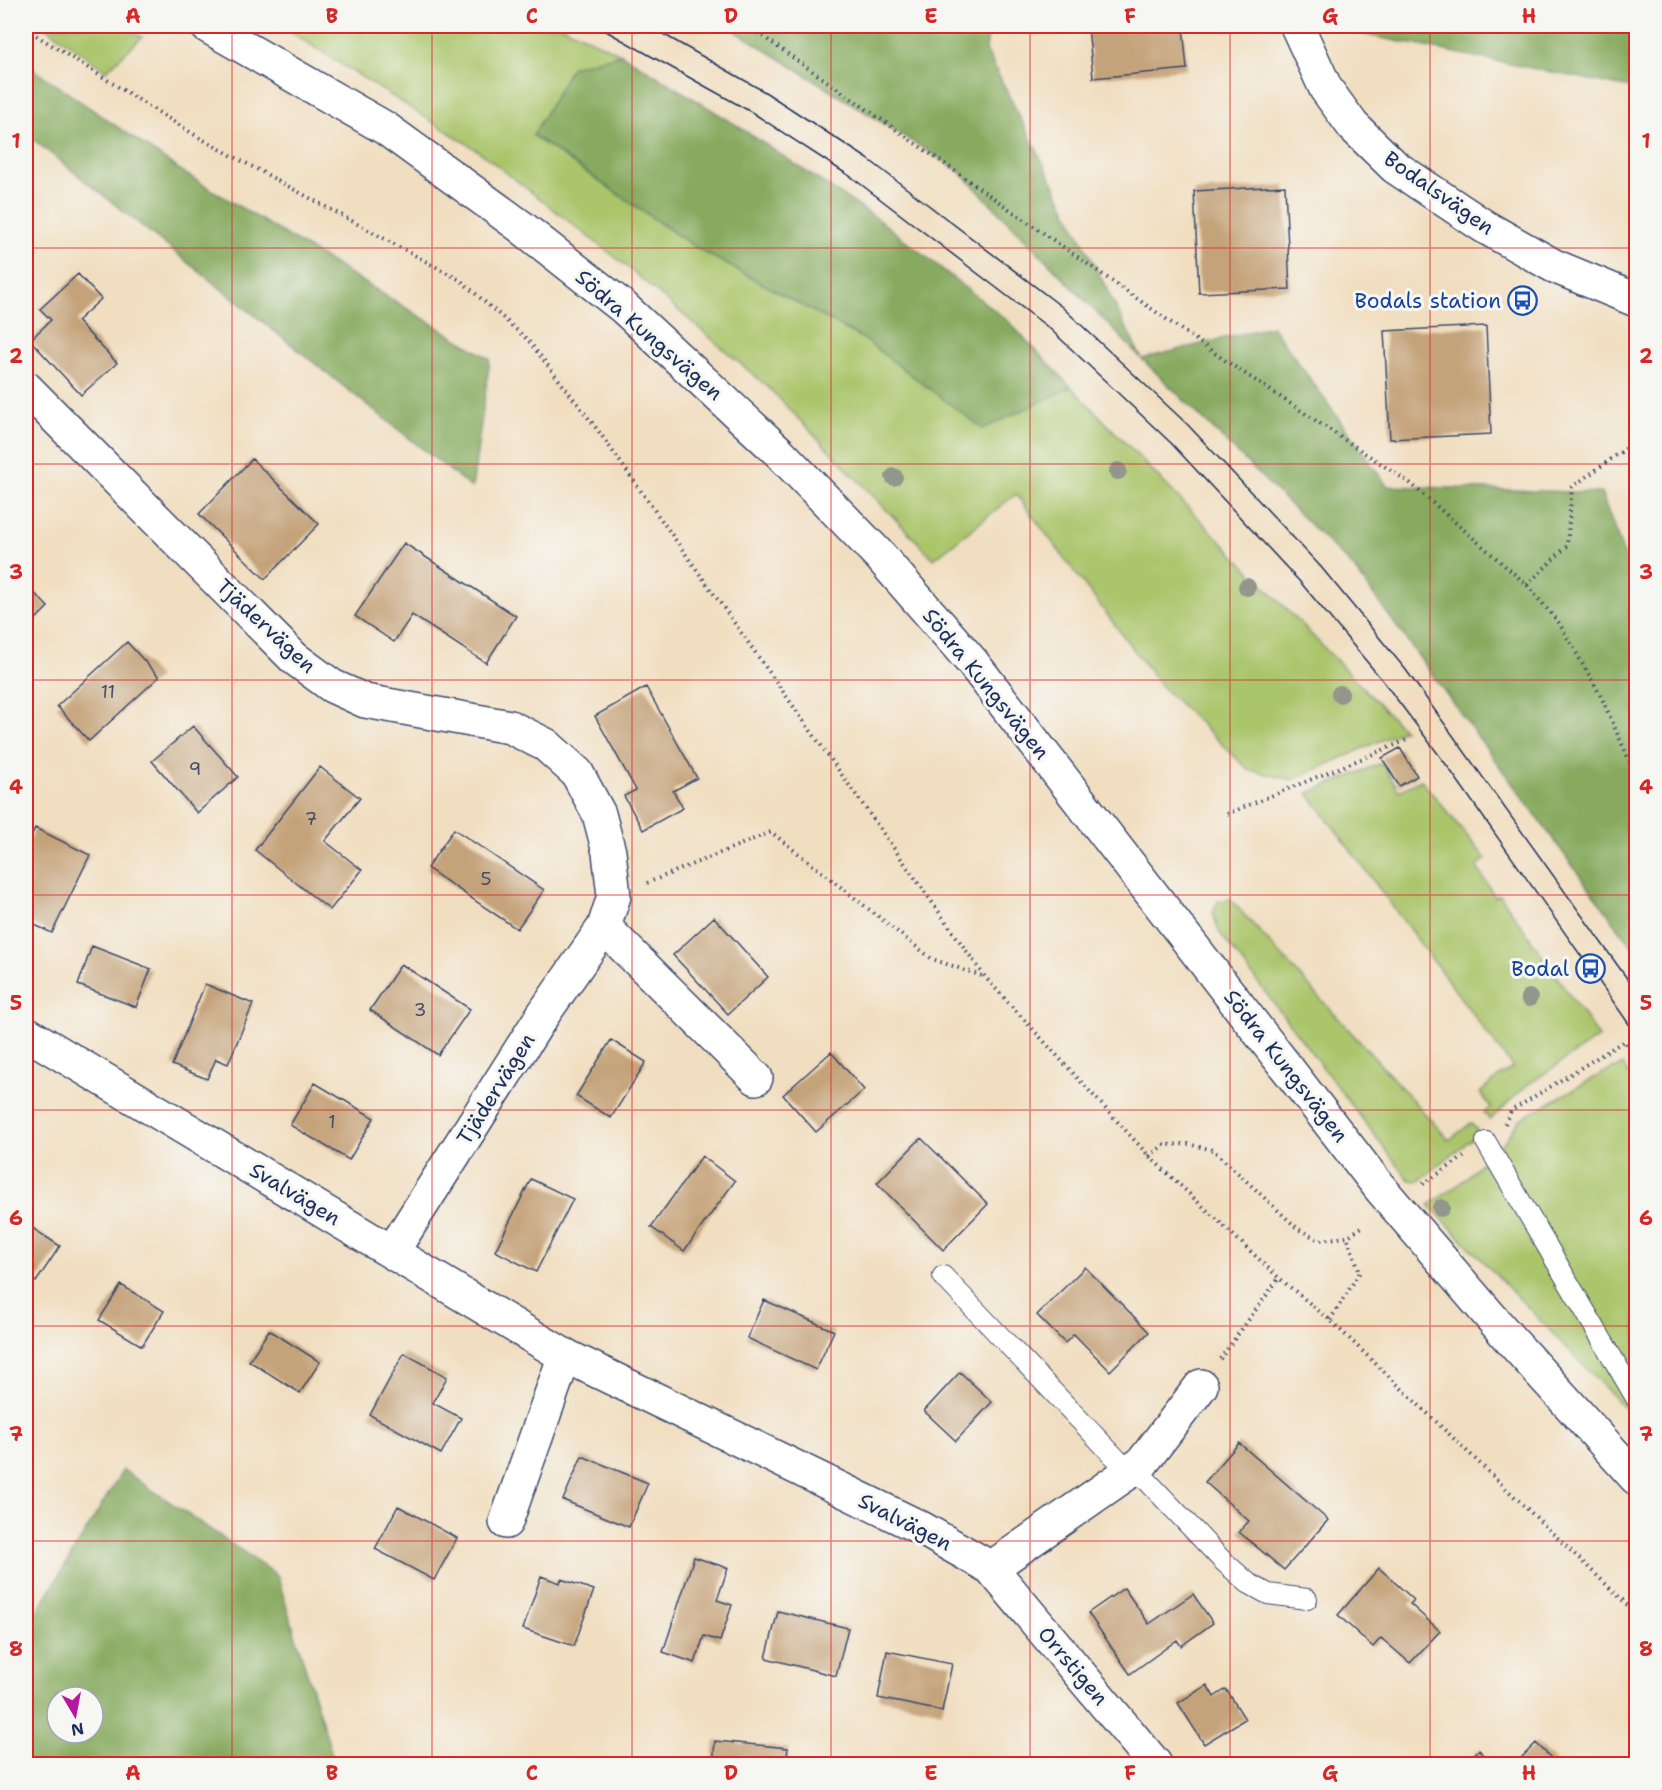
<svg xmlns="http://www.w3.org/2000/svg" width="1662" height="1790" font-family="'Shantell Sans',sans-serif">
<style>
.green{fill:#aac56b;stroke:#627a64;stroke-width:1.5}
.forest{fill:#87aa5f;stroke:#516c5e;stroke-width:1.5;fill-rule:evenodd}
.building{fill:#c5a37a}
.lines{fill:none;stroke-linecap:round;stroke-linejoin:round}
.service-casing{stroke:#3b496d;stroke-width:22}
.minor-casing{stroke:#3b496d;stroke-width:36}
.secondary-casing{stroke:#3b496d;stroke-width:36}
.path{stroke:#3b496d;stroke-width:4;stroke-dasharray:1.5 4.5;stroke-linecap:butt}
.service{stroke:#fff;stroke-width:20}
.minor{stroke:#fff;stroke-width:33}
.secondary{stroke:#fff;stroke-width:33}
.tram{stroke:#1b2f5e;stroke-width:1.5}
.tree{fill:#93968c}
.grid{fill:none;stroke:#d62828;stroke-width:1.5;stroke-opacity:0.55}
.labels{text-anchor:middle;stroke-width:6;stroke-linejoin:round;paint-order:stroke}
.number-label{font-size:18px;fill:#464c65}
.street-label{font-size:21px;fill:#1b2f5e;stroke:#f6f6f2}
.transit-label{font-size:21px;fill:#164399;stroke:#f6f6f2;text-anchor:end}
.neatline{fill:none;stroke:#d62828;stroke-width:2}
.grid-label{font-size:20px;text-anchor:middle;font-weight:bold;fill:#d62828}
</style>
<rect width="100%" height="100%" fill="#f6f6f2"/>
<filter id="ink" filterUnits="userSpaceOnUse"><feTurbulence type="fractalNoise" baseFrequency=".0167" numOctaves="2"/><feDisplacementMap in="SourceGraphic" scale="12" xChannelSelector="R" yChannelSelector="G"/><feConvolveMatrix kernelMatrix="1 2 1 2 8 2 1 2 1" color-interpolation-filters="sRGB"/></filter>
<filter id="wash" filterUnits="userSpaceOnUse"><feTurbulence type="fractalNoise" baseFrequency=".008" numOctaves="4" result="noise"/><feDisplacementMap in="SourceGraphic" scale="24" xChannelSelector="R" yChannelSelector="G"/><feGaussianBlur stdDeviation="1.35" result="paint"/><feColorMatrix in="noise" values="0 0 0 0 0 0 0 0 0 0 0 0 0 0 0 0 0 1.4 0 .05"/><feComposite in="paint" operator="in"/></filter>
<g filter="url(#wash)">
<rect width="100%" height="100%" fill="#f1dec0"/>
<path class="green" d="M 44,26 L 120,26 L 142,37 L 106,71 Z
M 281,26 L 562,26 L 621,54 L 572,67 L 533,136 L 695,247 L 862,338 L 983,428 L 1071,387 L 1404,730 L 1293,780 L 1249,770 L 1161,686 L 1016,494 L 934,559 L 769,388 L 625,265 L 477,150 Z
M 1382,763 L 1399,791 L 1421,780 L 1486,859 L 1477,867 L 1495,897 L 1500,895 L 1599,1037 L 1526,1086 L 1490,1120 L 1484,1113 L 1491,1107 L 1480,1093 L 1499,1076 L 1513,1068 L 1308,793 Z
M 1230,899 L 1449,1140 L 1471,1123 L 1479,1133 L 1419,1181 L 1409,1180 L 1219,932 L 1213,913 L 1218,901 Z
M 1623,1065 L 1636,1085 L 1636,1420 L 1429,1205 L 1459,1184 L 1507,1138 L 1520,1119 L 1603,1073 Z"/>
<path class="forest" d="M 727,26 L 989,26 L 986,50 L 1142,359 L 1272,326 L 1387,486 L 1601,493 L 1636,586 L 1636,952 L 1353,567 L 1142,359 L 958,170 Z
M 1326,26 L 1636,26 L 1636,89 L 1326,27 Z
M 621,54 L 733,123 L 878,219 L 1008,321 L 1071,387 L 983,429 L 862,338 L 695,247 L 533,135 L 572,67 Z
M 26,64 L 189,176 L 490,359 L 472,488 L 26,134 Z
M 123,1470 L 277,1575 L 335,1764 L 26,1764 L 26,1630 ZM 57,1697 L 93,1697 L 93,1733 L 57,1733 Z"/>
<g id="blocks">
<path class="building" d="M 1088,26 L 1183,26 L 1187,69 L 1093,78 Z
M 1285,186 L 1290,289 L 1199,293 L 1194,191 Z
M 78,274 L 101,299 L 77,321 L 117,363 L 81,395 L 30,340 L 51,320 L 40,309 Z
M 1486,326 L 1491,434 L 1390,439 L 1384,331 Z
M 252,459 L 319,524 L 265,579 L 199,514 Z
M 404,543 L 516,616 L 486,663 L 412,615 L 394,642 L 355,616 Z
M 26,584 L 48,607 L 26,629 Z
M 127,642 L 159,677 L 89,741 L 57,706 Z
M 646,687 L 697,778 L 673,791 L 683,808 L 643,830 L 624,796 L 636,790 L 595,716 Z
M 193,726 L 238,777 L 197,813 L 152,761 Z
M 1400,748 L 1417,776 L 1399,786 L 1382,758 Z
M 320,767 L 360,798 L 325,841 L 362,870 L 330,910 L 255,850 Z
M 35,828 L 90,855 L 52,933 L 26,921 L 26,888 L 30,879 L 26,877 L 26,847 Z
M 454,829 L 544,890 L 517,929 L 427,868 Z
M 714,917 L 768,977 L 728,1014 L 673,955 Z
M 92,946 L 151,969 L 136,1007 L 78,985 Z
M 401,964 L 470,1009 L 438,1055 L 370,1010 Z
M 205,984 L 253,1004 L 228,1064 L 216,1059 L 207,1079 L 172,1065 Z
M 611,1040 L 646,1062 L 611,1118 L 576,1096 Z
M 831,1052 L 864,1090 L 816,1132 L 783,1095 Z
M 315,1083 L 374,1118 L 349,1160 L 290,1125 Z
M 921,1138 L 988,1204 L 943,1250 L 877,1183 Z
M 702,1156 L 735,1181 L 684,1251 L 651,1227 Z
M 531,1179 L 573,1199 L 536,1272 L 495,1251 Z
M 26,1224 L 60,1246 L 36,1282 L 26,1276 Z
M 1085,1267 L 1149,1332 L 1110,1371 L 1074,1334 L 1065,1343 L 1037,1315 Z
M 121,1285 L 164,1311 L 142,1346 L 99,1320 Z
M 764,1300 L 834,1331 L 816,1370 L 747,1338 Z
M 269,1330 L 320,1362 L 300,1393 L 249,1361 Z
M 404,1353 L 447,1377 L 433,1403 L 461,1418 L 441,1454 L 370,1415 Z
M 960,1372 L 992,1402 L 956,1441 L 924,1411 Z
M 1239,1443 L 1328,1520 L 1284,1570 L 1239,1532 L 1249,1521 L 1205,1482 Z
M 582,1456 L 648,1483 L 629,1527 L 563,1500 Z
M 398,1506 L 457,1538 L 434,1580 L 375,1549 Z
M 694,1557 L 728,1568 L 717,1600 L 732,1605 L 720,1641 L 704,1636 L 695,1663 L 663,1652 Z
M 1379,1568 L 1414,1600 L 1410,1604 L 1440,1631 L 1410,1663 L 1381,1638 L 1373,1647 L 1338,1615 Z
M 541,1576 L 560,1583 L 561,1579 L 594,1590 L 574,1646 L 523,1629 Z
M 1124,1588 L 1149,1624 L 1193,1594 L 1213,1623 L 1181,1646 L 1177,1640 L 1130,1674 L 1088,1613 Z
M 778,1611 L 848,1628 L 836,1676 L 766,1658 Z
M 887,1651 L 952,1664 L 942,1711 L 878,1698 Z
M 1207,1685 L 1214,1697 L 1226,1689 L 1245,1719 L 1204,1744 L 1178,1703 Z
M 715,1741 L 788,1748 L 786,1764 L 713,1764 Z
M 1536,1743 L 1555,1762 L 1552,1764 L 1515,1764 Z
M 1479,1750 L 1493,1764 L 1464,1764 Z"/>
</g>
</g>
<g filter="url(#ink)">
<use href="#blocks" fill-opacity="0" stroke="#3b496d" stroke-width="1.5"/>
<g class="lines">
<defs>
<path id="service" d="M 1486,1142 L 1636,1398
M 943,1276 L 1130,1473
M 1136,1469 L 1222,1560 L 1248,1583 L 1268,1594 L 1307,1599"/>
<path id="minor" d="M 1297,26 L 1326,89 L 1353,126 L 1395,167 L 1485,227 L 1554,266 L 1636,300
M 26,388 L 294,658 L 332,686 L 365,701 L 510,727 L 546,745 L 577,773 L 599,814 L 609,852 L 614,896 L 604,927 L 542,1016 L 392,1252
M 604,927 L 756,1078
M 26,1033 L 560,1353 L 921,1528 L 991,1568 L 1155,1764
M 506,1522 L 565,1355
M 991,1568 L 1142,1463 L 1201,1386"/>
<path id="secondary" d="M 207,26 L 385,128 L 520,226 L 623,307 L 779,452 L 879,555 L 972,662 L 1380,1188 L 1508,1337 L 1636,1478"/>
</defs>
<use href="#service" class="service-casing"/>
<use href="#minor" class="minor-casing"/>
<use href="#secondary" class="secondary-casing"/>
<path class="path" d="M 748,26 L 1226,361 L 1410,483 L 1527,585 L 1559,623 L 1601,696 L 1636,776
M 26,29 L 198,137 L 460,280 L 528,340 L 597,429 L 985,977 L 1149,1156 L 1279,1278 L 1330,1320 L 1636,1613
M 1527,585 L 1567,546 L 1572,487 L 1628,447 L 1636,435
M 1227,814 L 1407,740
M 647,883 L 771,832 L 932,959 L 985,977
M 1505,1124 L 1511,1111 L 1624,1041 L 1636,1058
M 1149,1156 L 1164,1145 L 1188,1144 L 1213,1150 L 1298,1229 L 1319,1240 L 1347,1237 L 1365,1225
M 1423,1184 L 1464,1157
M 1330,1320 L 1360,1272 L 1347,1237
M 1220,1359 L 1279,1278"/>
<use href="#service" class="service"/>
<use href="#minor" class="minor"/>
<use href="#secondary" class="secondary"/>
<path class="tram" d="M 597,26 L 753,113 L 854,179 L 1049,328 L 1171,443 L 1301,583 L 1383,681 L 1448,767 L 1636,1034
M 649,26 L 765,92 L 868,159 L 1062,307 L 1187,424 L 1321,567 L 1406,670 L 1636,991"/>
</g>
<g class="tree">
<circle cx="1118" cy="471" r="9"/>
<circle cx="894" cy="477" r="9"/>
<circle cx="1247" cy="587" r="9"/>
<circle cx="1340" cy="694" r="9"/>
<circle cx="1529" cy="998" r="9"/>
<circle cx="1441" cy="1208" r="9"/>
</g>
</g>
<path class="grid" d="M 232,26 L 232,1764M 432,26 L 432,1764M 632,26 L 632,1764M 831,26 L 831,1764M 1030,26 L 1030,1764M 1230,26 L 1230,1764M 1430,26 L 1430,1764M 26,248 L 1636,248M 26,464 L 1636,464M 26,680 L 1636,680M 26,895 L 1636,895M 26,1110 L 1636,1110M 26,1326 L 1636,1326M 26,1541 L 1636,1541"/>
<defs>
<symbol id="bus-ring" viewBox="-11 -11 22 22"><circle r="9.5" fill="#f6f6f2" stroke="#1a4fb4" stroke-width="1.5"/><path d="M-5-6H5V4H4V6H2V4H-2V6H-4V4H-5ZM-3.5-4V0h7V-4ZM-3.5 1.2v1.5H-2V1.2ZM2 1.2v1.5H3.5V1.2Z" fill="#1a4fb4"/></symbol>
</defs>
<g fill-rule="evenodd">
<use href="#bus-ring" x="1506" y="284" width="33" height="33"/>
<use href="#bus-ring" x="1574" y="952" width="33" height="33"/>
</g>
<g class="labels">
<g class="number-label">
<text x="108" y="698">11</text>
<text x="195" y="775">9</text>
<text x="311" y="825">7</text>
<text x="486" y="885">5</text>
<text x="420" y="1016">3</text>
<text x="332" y="1128">1</text>
</g>
<g class="street-label">
<text transform="translate(1439 193) rotate(35)" y="7">Bodalsvägen</text>
<text transform="translate(649 335) rotate(41)" y="7">Södra Kungsvägen</text>
<text transform="translate(266 626) rotate(43)" y="7">Tjädervägen</text>
<text transform="translate(986 684) rotate(51)" y="7">Södra Kungsvägen</text>
<text transform="translate(1286 1066) rotate(52)" y="7">Södra Kungsvägen</text>
<text transform="translate(496 1089) rotate(-58)" y="7">Tjädervägen</text>
<text transform="translate(295 1194) rotate(31)" y="7">Svalvägen</text>
<text transform="translate(905 1522) rotate(27)" y="7">Svalvägen</text>
<text transform="translate(1073 1666) rotate(50)" y="7">Orrstigen</text>
</g>
<g class="transit-label">
<text x="1501" y="308">Bodals station</text>
<text x="1569" y="976">Bodal</text>
</g>
</g>
<rect width="1662" height="1790" fill="none" stroke="#f6f6f2" stroke-width="66"/>
<g transform="translate(75 1715) rotate(170)"><circle r="28" fill="#f6f6f2" stroke="#9ea6b7" stroke-width="1.5"/>
<path d="M0-4.5L10 22L0 15L-10 22Z" fill="#b5179e"/>
<text y="-9" font-size="16" font-weight="bold" text-anchor="middle" fill="#1b2f5e">N</text>
</g>
<rect x="33" y="33" width="1596" height="1724" class="neatline"/>
<g class="grid-label">
<text x="133" y="23">A</text>
<text x="332" y="23">B</text>
<text x="532" y="23">C</text>
<text x="731" y="23">D</text>
<text x="931" y="23">E</text>
<text x="1130" y="23">F</text>
<text x="1330" y="23">G</text>
<text x="1529" y="23">H</text>
<text x="16" y="148">1</text>
<text x="1646" y="148">1</text>
<text x="16" y="363">2</text>
<text x="1646" y="363">2</text>
<text x="16" y="579">3</text>
<text x="1646" y="579">3</text>
<text x="16" y="794">4</text>
<text x="1646" y="794">4</text>
<text x="16" y="1010">5</text>
<text x="1646" y="1010">5</text>
<text x="16" y="1225">6</text>
<text x="1646" y="1225">6</text>
<text x="16" y="1441">7</text>
<text x="1646" y="1441">7</text>
<text x="16" y="1656">8</text>
<text x="1646" y="1656">8</text>
<text x="133" y="1780">A</text>
<text x="332" y="1780">B</text>
<text x="532" y="1780">C</text>
<text x="731" y="1780">D</text>
<text x="931" y="1780">E</text>
<text x="1130" y="1780">F</text>
<text x="1330" y="1780">G</text>
<text x="1529" y="1780">H</text>
</g>
</svg>
